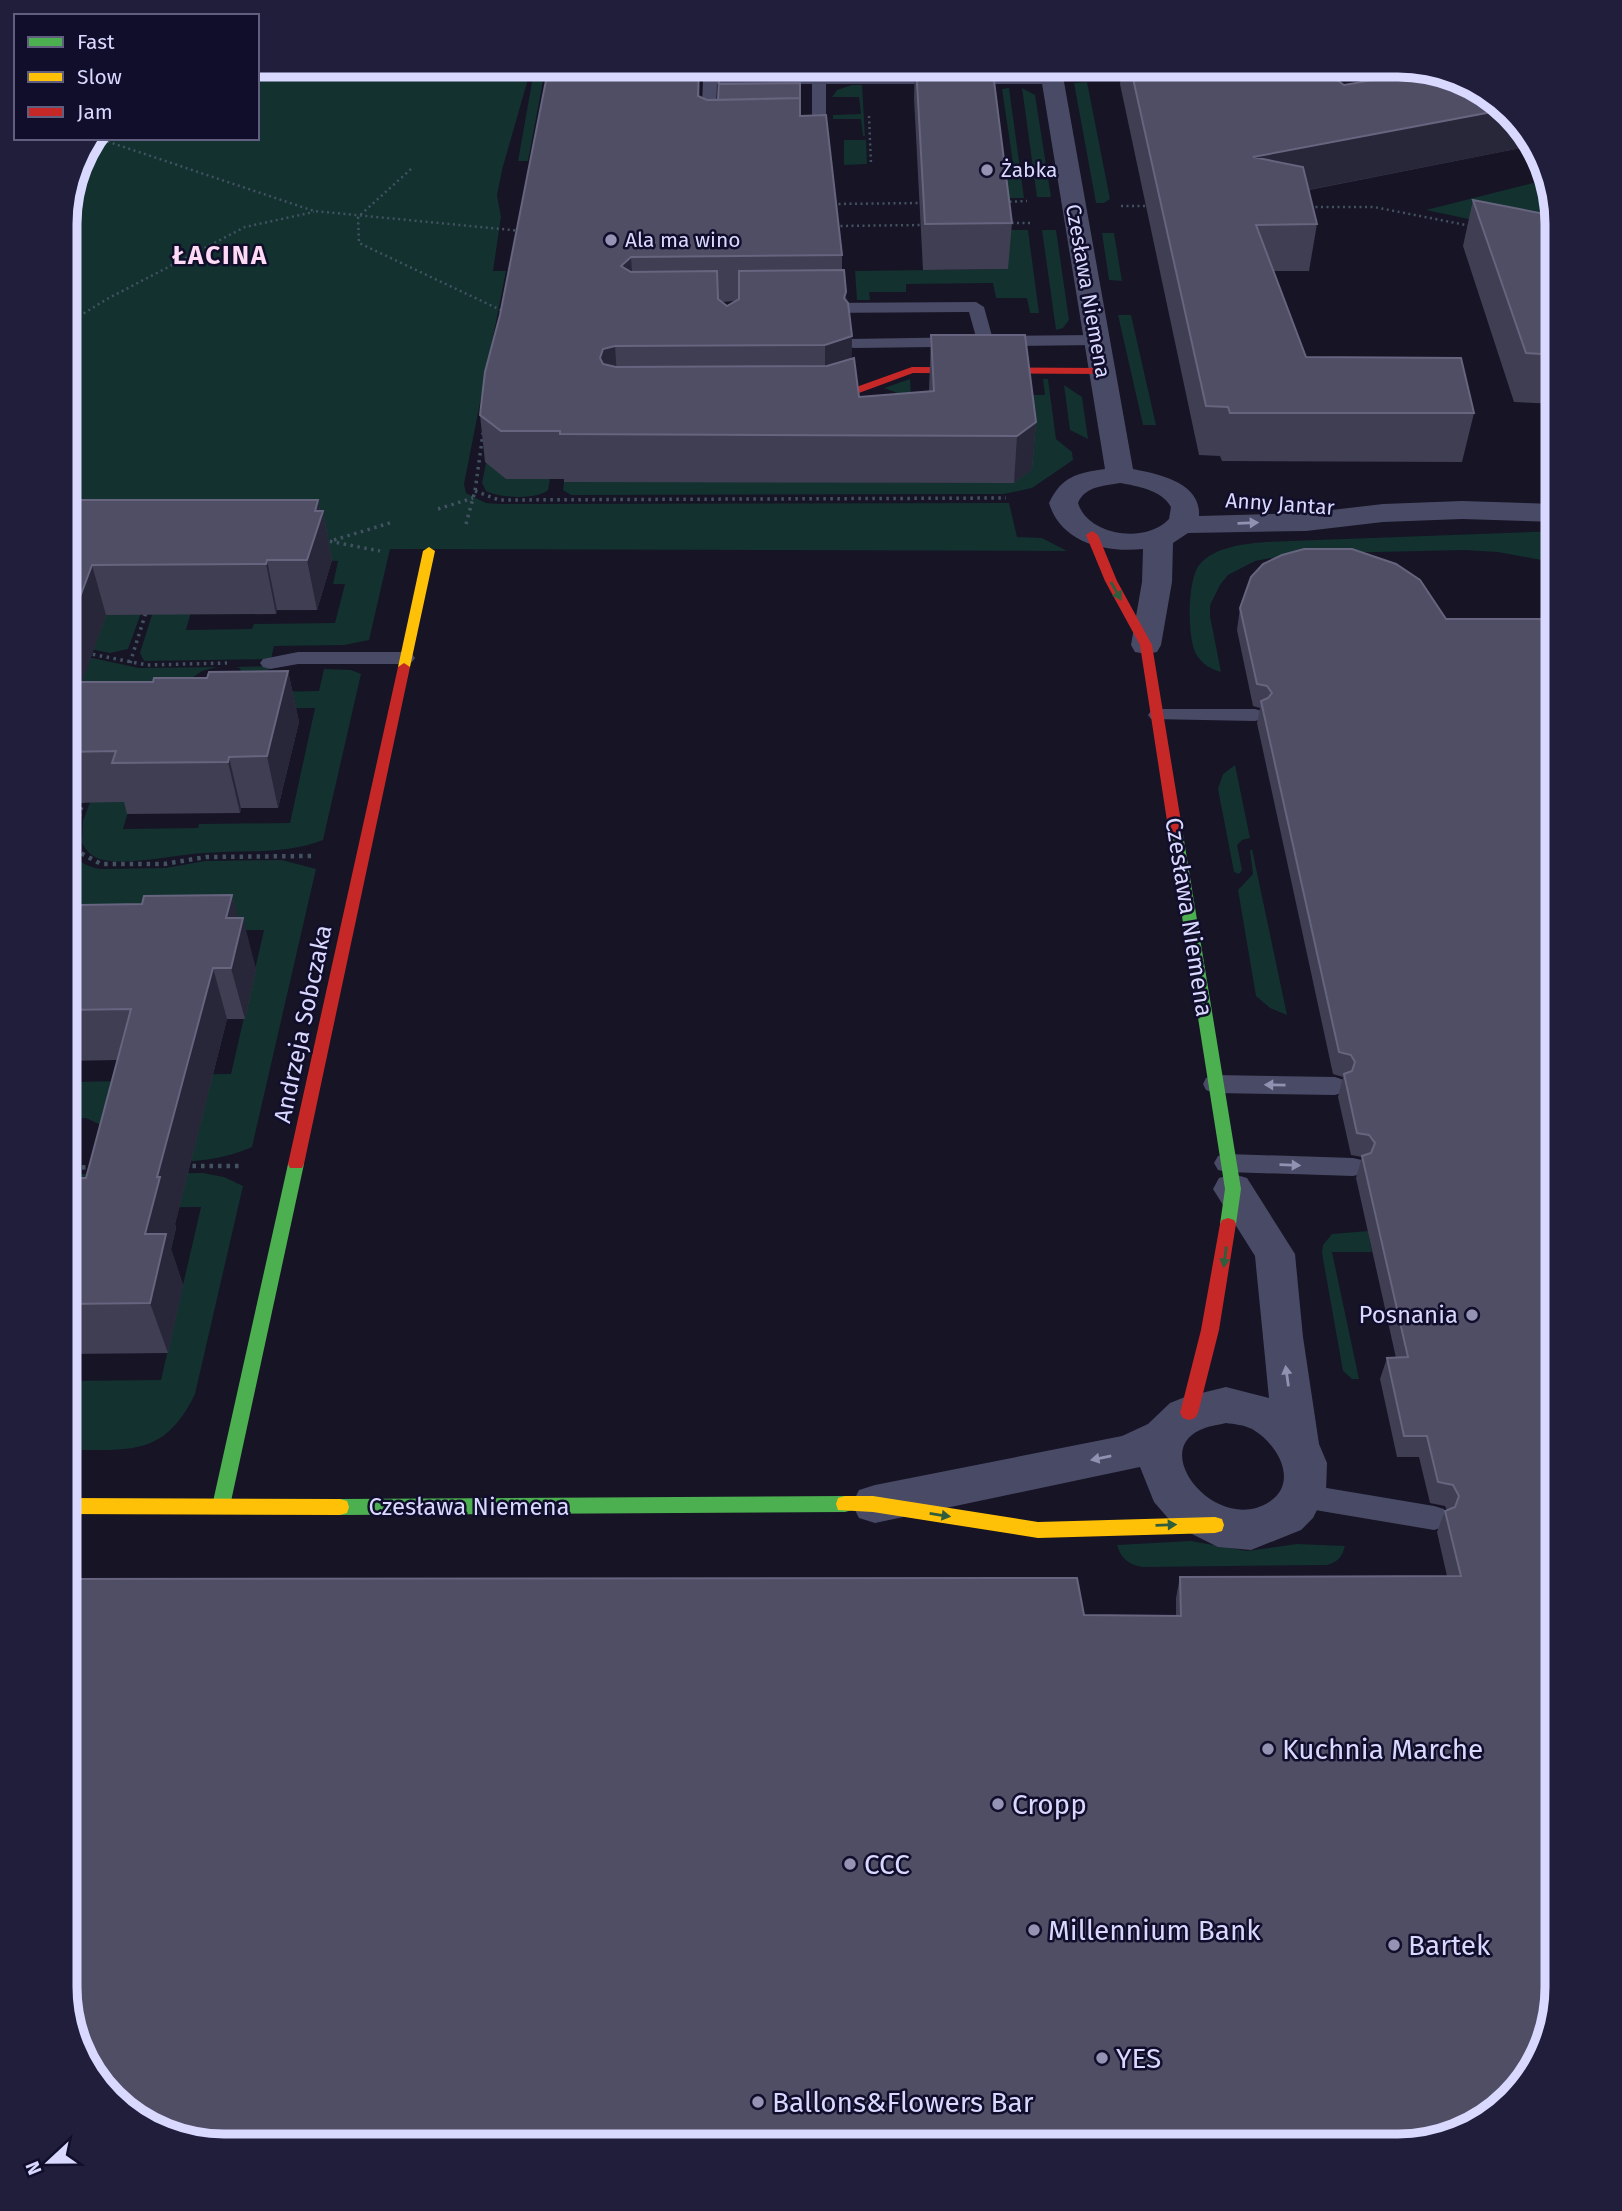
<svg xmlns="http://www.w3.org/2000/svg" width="1622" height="2211" font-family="'Fira Sans',sans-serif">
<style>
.green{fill:#12312f}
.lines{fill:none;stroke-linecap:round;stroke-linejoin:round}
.path-far2{stroke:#425261;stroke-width:2.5;stroke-dasharray:2 3.5;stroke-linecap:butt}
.path-far1{stroke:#425261;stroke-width:3.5;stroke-dasharray:2.5 4.5;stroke-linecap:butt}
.path{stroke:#425261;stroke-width:4.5;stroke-dasharray:3.5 5;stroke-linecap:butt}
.lane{fill:#494a66;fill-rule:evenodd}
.street{fill:#494a66;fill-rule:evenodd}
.fast{fill:#4caf50;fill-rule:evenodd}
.slow{fill:#ffc107;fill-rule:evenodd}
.jam{fill:#c62828;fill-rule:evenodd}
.wall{fill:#403e53;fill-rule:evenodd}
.shaded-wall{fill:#282639}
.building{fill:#504e65;stroke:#66647e;stroke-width:2}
.oneway{fill:#9191b2}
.oneway2{fill:#2e5e3e}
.poi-dot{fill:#9593b3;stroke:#110e2b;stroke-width:2.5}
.labels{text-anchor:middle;stroke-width:5;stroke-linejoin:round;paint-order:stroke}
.far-poi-label{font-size:21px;fill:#d9d8ff;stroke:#110e2b;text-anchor:start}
.far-street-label{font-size:21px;fill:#d9d8ff;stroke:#110e2b}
.street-label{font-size:24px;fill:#d9d8ff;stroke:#110e2b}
.poi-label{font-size:24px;fill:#d9d8ff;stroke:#110e2b;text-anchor:end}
.far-district-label{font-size:26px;font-weight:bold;letter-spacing:2px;fill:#ffdaf4;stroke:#110e2b}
.near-poi-label{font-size:28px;fill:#d9d8ff;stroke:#110e2b;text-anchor:start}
.rim{fill:none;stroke:#d9d8ff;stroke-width:9}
</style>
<rect width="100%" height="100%" fill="#161425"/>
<path class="green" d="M 286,65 L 532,65 L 502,170 L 497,195 L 501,217 L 493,271 L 506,271 L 464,484 L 466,493 L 486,503 L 500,504 L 1009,503 L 1017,537 L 1042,538 L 1067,551 L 390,549 L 369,640 L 344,645 L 274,646 L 271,659 L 144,661 L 140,653 L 155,605 L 193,605 L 186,630 L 252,629 L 254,624 L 335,623 L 345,584 L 333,584 L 338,561 L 65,550 L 65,213 L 81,154 L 93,138 L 257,138 L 257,74 Z
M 535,65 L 546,65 L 528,161 L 518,161 Z
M 1087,82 L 1110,199 L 1104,203 L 1096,203 L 1074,83 Z
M 852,85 L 862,85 L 865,136 L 863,136 L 861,119 L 833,119 L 833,115 L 861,114 L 859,97 L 832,97 L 837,90 Z
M 1009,88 L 1024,198 L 1001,198 L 998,164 L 1013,163 L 1002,89 Z
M 1022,88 L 1035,95 L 1051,197 L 1037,197 Z
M 844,140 L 866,140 L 867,164 L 844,165 Z
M 1545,180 L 1557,224 L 1557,238 L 1426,210 Z
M 1004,230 L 1028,230 L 1039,313 L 1030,313 L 1027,298 L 996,298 L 993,283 L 906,284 L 906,292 L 869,292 L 870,300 L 857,300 L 855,271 L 1008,269 Z
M 1042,230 L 1056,230 L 1069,320 L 1063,328 L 1056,330 Z
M 1102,233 L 1114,233 L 1122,281 L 1109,280 Z
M 1118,315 L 1131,315 L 1156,425 L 1143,425 Z
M 910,379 L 911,395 L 1045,395 L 1043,379 L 1048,379 L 1056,439 L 1072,452 L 1073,460 L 1032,488 L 1004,494 L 571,495 L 563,490 L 564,482 L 595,480 L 963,483 L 910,398 L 884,388 Z
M 1064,385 L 1082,397 L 1088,439 L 1070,430 Z
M 488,453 L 550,479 L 548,490 C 538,500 498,498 486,491 L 482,483 Z
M 1557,531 L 1557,563 L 1498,552 L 1464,550 L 1292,554 L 1255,561 L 1228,575 L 1220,585 L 1210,605 L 1210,616 L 1221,672 C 1210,669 1202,664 1196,654 C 1187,638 1187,578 1200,564 C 1215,547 1243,544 1265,542 Z
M 80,606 L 141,613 L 128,649 L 110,653 L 65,644 Z
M 83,656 L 139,668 L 217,667 L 202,671 L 189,680 L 242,675 L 240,668 L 235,667 L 269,666 L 263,692 L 319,691 L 324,669 L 351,670 L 361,674 L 323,840 C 285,855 246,850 205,853 C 178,854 121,868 97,858 C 90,855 85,849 82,843 L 83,821 L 90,802 L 131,802 L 123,829 L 198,828 L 199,824 L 290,823 L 315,708 L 151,710 L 65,717 Z
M 1235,765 L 1250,838 L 1242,840 L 1237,845 L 1242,870 L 1239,874 L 1234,872 L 1218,789 L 1223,774 Z
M 1252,849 L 1287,1015 L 1270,1008 L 1256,996 L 1238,890 L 1253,874 L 1250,851 Z
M 65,855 C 78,858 87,868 101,869 L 165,868 L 205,861 L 282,860 L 316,869 L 252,1147 C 206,1168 151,1161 101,1162 L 101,1125 L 86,1118 L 65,1120 L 65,1082 L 128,1081 L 130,1075 L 231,1074 L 264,930 L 164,930 L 65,937 Z
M 203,1173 L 224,1177 L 243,1186 L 195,1394 C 164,1459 127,1449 65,1450 L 65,1381 L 161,1380 L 201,1207 L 88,1208 L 65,1219 L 65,1174 Z
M 1368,1231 L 1372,1252 L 1332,1252 L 1359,1379 L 1352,1379 L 1343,1371 L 1322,1253 L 1323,1245 L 1332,1234 Z
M 1191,1541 L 1247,1551 L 1297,1544 L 1345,1546 C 1342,1557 1338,1562 1327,1565 L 1143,1567 C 1129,1565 1121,1559 1117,1545 Z"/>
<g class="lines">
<path class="path-far2" d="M 869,116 L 871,164
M 97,138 L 314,211 L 522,231
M 411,169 L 358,217 L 359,243 L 507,313
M 1004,202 L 1027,201
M 833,204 L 922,203
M 1121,206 L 1150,206
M 1310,207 L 1374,207 L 1471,226
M 1006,223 L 1033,223
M 835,226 L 924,225
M 65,325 L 107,299 L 245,227 L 314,212"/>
<path class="path-far1" d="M 475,491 L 499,500 L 1006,498
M 438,509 L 473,498
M 466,524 L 475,491 L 483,433
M 323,540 L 380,551
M 334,540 L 393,522
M 86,653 L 147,665 L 227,663
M 130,663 L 147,609
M 76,830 L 83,802"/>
<path class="path" d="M 76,828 L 77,851
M 65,850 L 77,851 L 101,864 L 164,864 L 206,857 L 312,856
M 184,1166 L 241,1166
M 65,1168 L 94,1167"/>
<path class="lane" d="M 710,76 L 1052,76 L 1059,80 L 1052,84 L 826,84 L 826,134 C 820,141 803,141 797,134 L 799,131 L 812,130 L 812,84 L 717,84 L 715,133 L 708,137 L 701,133 L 703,80 Z
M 976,302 L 984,307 L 992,336 L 1096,335 L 1104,340 L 1096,345 L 854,348 L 848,347 L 846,343 L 848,339 L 976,337 L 969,312 L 817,313 L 809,308 L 817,303 Z
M 298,652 L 405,652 L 412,654 L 415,658 L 412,662 L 405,664 L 298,664 L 270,669 L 263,667 L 260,663 L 263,659 Z
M 1158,709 L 1255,709 L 1262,711 L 1265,715 L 1262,719 L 1255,721 L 1151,719 L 1148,715 L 1151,711 Z
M 1215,1075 L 1335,1077 L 1344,1080 L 1347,1086 L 1344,1092 L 1335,1095 L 1215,1093 L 1206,1090 L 1203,1084 L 1206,1078 Z
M 1227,1154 L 1353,1158 L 1362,1160 L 1366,1167 L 1362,1174 L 1353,1176 L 1227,1172 L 1218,1170 L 1214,1163 L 1218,1156 Z
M 1303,1484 L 1434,1506 L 1444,1509 L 1448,1518 L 1444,1527 L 1434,1530 L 1303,1508 L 1293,1505 L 1289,1496 L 1293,1487 Z"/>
<path class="street" d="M 257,65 L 272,65 L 269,70 L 257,72 Z
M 1039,65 L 1061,65 L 1133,469 C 1158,474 1201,482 1199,516 L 1306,513 L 1383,504 L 1462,501 L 1557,504 L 1557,522 L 1462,519 L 1383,522 L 1306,531 L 1188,533 L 1173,543 L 1172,582 L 1161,645 L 1157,652 L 1146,654 L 1135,652 L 1131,645 L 1142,582 L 1143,549 C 1105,553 1061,543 1049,503 C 1062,476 1077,473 1105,469 ZM 1120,483 C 1137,486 1162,490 1171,507 L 1169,519 C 1146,544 1088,536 1078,503 C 1085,486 1104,486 1120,483 Z
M 1233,1174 L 1247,1178 L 1295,1254 L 1303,1337 L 1319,1444 L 1327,1463 L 1326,1492 L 1313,1518 L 1301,1530 L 1251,1550 L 1218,1547 L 1174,1525 L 1154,1502 L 1140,1467 L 875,1523 L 859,1518 L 852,1504 L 859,1490 L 875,1485 L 1122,1436 L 1148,1424 L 1170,1403 L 1185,1397 L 1226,1387 L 1269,1398 L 1255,1256 L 1213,1189 L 1219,1178 ZM 1226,1423 C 1234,1424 1244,1425 1252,1429 C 1277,1443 1300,1482 1269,1502 C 1218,1535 1149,1453 1200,1430 C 1208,1426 1218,1425 1226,1423 Z"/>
<path class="fast" d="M 1176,829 L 1183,834 L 1241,1189 L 1236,1224 L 1234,1228 L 1222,1228 L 1220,1224 L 1225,1189 L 1169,834 Z
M 296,1158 L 302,1160 L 304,1164 L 230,1506 L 228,1512 L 221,1514 L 214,1512 L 212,1506 L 288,1164 L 290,1160 Z
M 845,1496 L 852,1498 L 854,1504 L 852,1510 L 845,1512 L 340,1515 L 333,1513 L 331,1507 L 333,1501 L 340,1499 Z"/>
<path class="slow" d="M 429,547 L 435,551 L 410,667 L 404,671 L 398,667 L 423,551 Z
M 845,1496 L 873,1496 L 1038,1522 L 1215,1517 L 1222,1519 L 1224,1525 L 1222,1531 L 1215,1533 L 1038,1538 L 873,1512 L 838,1510 L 836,1504 L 838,1498 Z
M 65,1498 L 340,1499 L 347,1501 L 349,1507 L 347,1513 L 340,1515 L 65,1514 Z"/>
<path class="jam" d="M 912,367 L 1102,368 L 1107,371 L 1102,374 L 913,373 L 840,400 L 809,405 L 803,402 L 809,399 L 834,395 Z
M 1092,531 L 1098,535 L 1117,581 L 1152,645 L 1183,834 L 1181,837 L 1171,837 L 1169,834 L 1140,645 L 1105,581 L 1086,535 Z
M 404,663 L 410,667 L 304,1164 L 302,1168 L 290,1168 L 288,1164 L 398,667 Z
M 1228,1218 L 1234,1220 L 1236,1224 L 1219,1330 L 1198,1413 L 1195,1418 L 1189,1420 L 1183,1418 L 1180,1413 L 1201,1330 L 1220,1224 L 1222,1220 Z"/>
</g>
<path class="wall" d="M 549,65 L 720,65 L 720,73 L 709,74 L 700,80 L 700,97 L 707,100 L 718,100 L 719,84 L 800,116 L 842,255 L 842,270 L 852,336 L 851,359 L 859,397 L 929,391 L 931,335 L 1036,422 L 1032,469 L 1014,483 L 564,482 L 564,479 L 506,479 L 485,462 L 480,415 L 500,315 ZM 735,301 L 727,306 L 721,302 L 722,302 Z
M 915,65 L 992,65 L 1012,223 L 1008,269 L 923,270 L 914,98 Z
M 1122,65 L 1316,65 L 1344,85 L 1412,73 L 1410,66 L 1478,86 L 1531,146 L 1309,190 L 1317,224 L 1309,271 L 1274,271 L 1306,357 L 1474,413 L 1462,462 L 1222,461 L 1220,456 L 1199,455 L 1120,84 Z
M 1473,200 L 1557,224 L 1557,404 L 1514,402 L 1463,246 Z
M 65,500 L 318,500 L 320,511 L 323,511 L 332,560 L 317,610 L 277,610 L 276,614 L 106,615 L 82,682 L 153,682 L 288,671 L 299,722 L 278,808 L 241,808 L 240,813 L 127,814 L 124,802 L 65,803 Z
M 1240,608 L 1446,619 L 1557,1988 L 1084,1615 L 1176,1616 L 1176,1598 L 1180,1577 L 1447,1576 L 1437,1532 L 1445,1511 L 1447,1510 L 1445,1506 L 1430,1503 L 1419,1457 L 1397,1457 L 1380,1379 L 1387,1358 L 1396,1358 L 1356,1178 L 1362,1157 L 1351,1155 L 1338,1097 L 1343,1077 L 1333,1074 L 1257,723 L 1260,708 L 1253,706 L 1237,630 Z
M 232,895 L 238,918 L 256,969 L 245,1019 L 227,1019 L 175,1224 L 176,1228 L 171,1249 L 183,1285 L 168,1353 L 65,1354 L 65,1178 L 86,1178 L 117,1060 L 65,1061 L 65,908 L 142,904 Z"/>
<path class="shaded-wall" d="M 699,65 L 708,65 L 709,74 L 700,80 L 700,138 L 698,96 Z
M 1502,110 L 1533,141 L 1531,146 L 1246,202 L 1253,157 Z
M 631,257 L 634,302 L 621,266 Z
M 846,292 L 846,338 L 852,336 L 851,382 L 825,391 L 825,345 Z
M 615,346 L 618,392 L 600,358 L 603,349 Z
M 1036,422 L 1032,469 L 1014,483 L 1017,436 Z
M 318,500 L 321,517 L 323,511 L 332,560 L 317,610 L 307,560 Z
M 267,560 L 277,610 L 276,614 L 266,564 Z
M 92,565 L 106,615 L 65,731 L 65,637 Z
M 288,671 L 299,722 L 278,808 L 267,756 Z
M 229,757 L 241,808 L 240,813 L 228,762 Z
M 232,895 L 241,928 L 243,918 L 256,969 L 245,1019 L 231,968 L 226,918 Z
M 213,968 L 227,1019 L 175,1224 L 176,1228 L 171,1249 L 183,1285 L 168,1353 L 150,1303 L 145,1234 L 157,1177 Z"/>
<path class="building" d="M 549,65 L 699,65 L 698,96 L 707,100 L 800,98 L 800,116 L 826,115 L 842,255 L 631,257 L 621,266 L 631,272 L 717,271 L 718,299 L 727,306 L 739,299 L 739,271 L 844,270 L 846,292 L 844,298 L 848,303 L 852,336 L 825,345 L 615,346 L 603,349 L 600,358 L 603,364 L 616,367 L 827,366 L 854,358 L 859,397 L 934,391 L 931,335 L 1025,335 L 1036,422 L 1017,436 L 560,434 L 560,431 L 501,431 L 480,415 L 485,372 L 500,315 Z
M 916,65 L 992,65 L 1012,223 L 925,224 Z
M 1130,65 L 1316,65 L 1344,85 L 1426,71 L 1478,86 L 1502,110 L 1253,157 L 1303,167 L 1317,224 L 1256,225 L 1306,357 L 1461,358 L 1474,413 L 1230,413 L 1228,407 L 1206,406 Z
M 719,77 L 719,84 L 800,83 L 800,98 L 718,100 Z
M 1473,200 L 1555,216 L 1557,224 L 1557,355 L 1526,353 Z
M 65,500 L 318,500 L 315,511 L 323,511 L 307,560 L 267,560 L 266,564 L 92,565 L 65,637 Z
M 1304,549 L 1352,549 L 1396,564 L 1420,580 L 1446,619 L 1557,619 L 1557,1988 L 1536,2066 L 1478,2125 L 1399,2146 L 214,2146 L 144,2125 L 86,2067 L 65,1987 L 65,1579 L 1077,1578 L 1084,1615 L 1181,1616 L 1180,1577 L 1461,1576 L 1445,1511 L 1455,1507 L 1459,1496 L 1453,1485 L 1438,1482 L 1427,1436 L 1404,1436 L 1387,1358 L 1408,1357 L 1362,1156 L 1371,1153 L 1375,1143 L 1369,1135 L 1357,1133 L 1344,1074 L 1352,1071 L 1355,1062 L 1351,1055 L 1339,1052 L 1261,701 L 1268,698 L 1272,693 L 1267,686 L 1257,684 L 1240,608 L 1251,577 L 1263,564 L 1282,555 Z
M 288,671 L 267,756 L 229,757 L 228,762 L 112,763 L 116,751 L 65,752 L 65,682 L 153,682 L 154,678 L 207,678 L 209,672 Z
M 232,895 L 226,918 L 243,918 L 231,968 L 213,968 L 157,1177 L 160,1177 L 145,1234 L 166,1234 L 150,1303 L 65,1304 L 65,1178 L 86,1178 L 131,1009 L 65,1010 L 65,908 L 80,908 L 81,905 L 142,904 L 144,896 Z"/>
<defs><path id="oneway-solid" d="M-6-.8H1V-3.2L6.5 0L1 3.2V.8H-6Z" transform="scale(1.75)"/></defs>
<g class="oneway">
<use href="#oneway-solid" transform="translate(1248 523) rotate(-2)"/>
<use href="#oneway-solid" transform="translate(1275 1085) rotate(-179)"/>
<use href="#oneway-solid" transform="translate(1290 1165) rotate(2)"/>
<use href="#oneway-solid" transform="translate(1287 1376) rotate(-98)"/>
<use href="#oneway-solid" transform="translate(1101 1458) rotate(169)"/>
</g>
<g class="oneway2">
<use href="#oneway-solid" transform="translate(1116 591) rotate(61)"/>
<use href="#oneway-solid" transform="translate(1225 1257) rotate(97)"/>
<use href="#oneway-solid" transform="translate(940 1515) rotate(9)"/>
<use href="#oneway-solid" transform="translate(1166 1525) rotate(-2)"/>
</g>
<g class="poi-dot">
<circle cx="987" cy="170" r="7"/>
<circle cx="611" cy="240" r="7"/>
<circle cx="1472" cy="1315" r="7"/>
<circle cx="1268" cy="1749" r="7"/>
<circle cx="998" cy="1804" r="7"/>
<circle cx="850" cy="1864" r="7"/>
<circle cx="1034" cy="1930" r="7"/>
<circle cx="1394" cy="1945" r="7"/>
<circle cx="1102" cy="2058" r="7"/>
<circle cx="758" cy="2102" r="7"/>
</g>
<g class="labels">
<g class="far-poi-label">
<text x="1001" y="177">Żabka</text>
<text x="625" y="247">Ala ma wino</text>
</g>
<g class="far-street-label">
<text transform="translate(1088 291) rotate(80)" y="7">Czesława Niemena</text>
<text transform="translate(1280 504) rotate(4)" y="7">Anny Jantar</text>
</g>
<g class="street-label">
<text transform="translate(1189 917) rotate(81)" y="8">Czesława Niemena</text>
<text transform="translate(303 1024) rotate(-78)" y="8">Andrzeja Sobczaka</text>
<text x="469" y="1515">Czesława Niemena</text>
</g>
<g class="poi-label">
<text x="1458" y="1323">Posnania</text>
</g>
<g class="far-district-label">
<text x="220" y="264">ŁACINA</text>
</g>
<g class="near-poi-label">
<text x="1282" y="1759">Kuchnia Marche</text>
<text x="1012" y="1814">Cropp</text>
<text x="864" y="1874">CCC</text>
<text x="1048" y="1940">Millennium Bank</text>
<text x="1408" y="1955">Bartek</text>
<text x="1116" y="2068">YES</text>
<text x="772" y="2112">Ballons&amp;Flowers Bar</text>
</g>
</g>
<path d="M0 0H1622V2211H0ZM224 77H1398A147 147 0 0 1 1545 224V1987A147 147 0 0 1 1398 2134H224A147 147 0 0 1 77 1987V224A147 147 0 0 1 224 77Z" fill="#211e3c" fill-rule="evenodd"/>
<path class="rim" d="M224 77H1398A147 147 0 0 1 1545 224V1987A147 147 0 0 1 1398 2134H224A147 147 0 0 1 77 1987V224A147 147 0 0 1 224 77Z"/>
<rect x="14" y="14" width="245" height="126" fill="#110e2b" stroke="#615f80" stroke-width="2"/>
<rect x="28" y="37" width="35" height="10" fill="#4caf50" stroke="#615f80" stroke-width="2"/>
<text x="77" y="49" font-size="21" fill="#d9d8ff">Fast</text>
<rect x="28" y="72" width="35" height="10" fill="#ffc107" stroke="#615f80" stroke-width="2"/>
<text x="77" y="84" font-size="21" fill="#d9d8ff">Slow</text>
<rect x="28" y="107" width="35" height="10" fill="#c62828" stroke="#615f80" stroke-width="2"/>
<text x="77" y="119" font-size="21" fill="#d9d8ff">Jam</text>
<g transform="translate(49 2162) rotate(248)" stroke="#110e2b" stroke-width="5" paint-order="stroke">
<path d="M0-5L12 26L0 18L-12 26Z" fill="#d9d8ff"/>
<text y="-10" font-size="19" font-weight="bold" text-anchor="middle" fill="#d9d8ff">N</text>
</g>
</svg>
